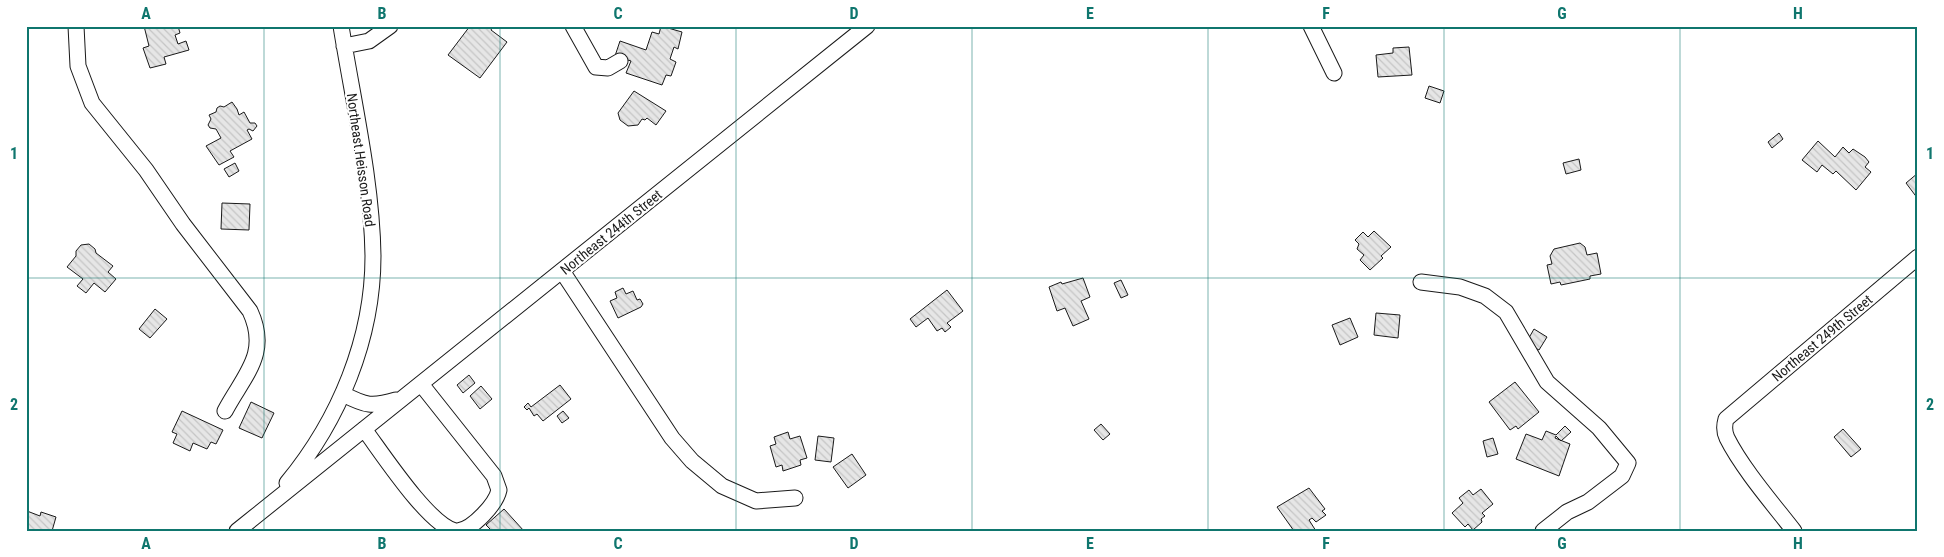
<svg xmlns="http://www.w3.org/2000/svg" width="1944" height="557" font-family="'Roboto Condensed',sans-serif">
<style>
.building{fill:url(#building-back-hatch);stroke:#1a1a1a}
.lines{fill:none;stroke-linecap:round;stroke-linejoin:round}
.minor-casing{stroke:#1a1a1a;stroke-width:17}
.minor{stroke:#fff;stroke-width:15}
.grid{fill:none;stroke:#0f766e;stroke-width:1;stroke-opacity:0.55}
.labels{text-anchor:middle;stroke-width:4;stroke-linejoin:round;paint-order:stroke}
.street-label{font-size:14px;fill:#1a1a1a;stroke:#fff}
.neatline{fill:none;stroke:#0f766e;stroke-width:2}
.grid-label{font-size:16px;text-anchor:middle;font-weight:bold;fill:#0f766e}
</style>
<defs>
<pattern id="building-back-hatch" width="6" height="6" patternUnits="userSpaceOnUse" patternTransform="scale(1.25)"><rect width="6" height="6" fill="#e6e6e6"/><path d="M-1 5l2 2M0 0l6 6M5-1l2 2" fill="none" stroke="#c5c5c5"/></pattern>
</defs>
<rect width="100%" height="100%" fill="#fff"/>
<path class="building" d="M 144,26 L 170,26 L 171,28 L 178,26 L 180,33 L 175,35 L 178,44 L 186,41 L 189,50 L 164,57 L 166,64 L 150,68 L 143,48 L 149,46 Z
M 470,26 L 493,26 L 491,30 L 507,42 L 480,78 L 448,55 Z
M 661,26 L 682,32 L 678,49 L 674,47 L 670,59 L 676,62 L 671,76 L 666,75 L 662,85 L 626,73 L 631,61 L 615,56 L 620,41 L 646,50 L 652,32 L 659,34 Z
M 1409,47 L 1412,75 L 1378,77 L 1376,55 L 1393,53 L 1393,48 Z
M 1429,86 L 1444,91 L 1440,103 L 1425,98 Z
M 634,91 L 666,111 L 656,125 L 647,118 L 645,120 L 642,119 L 638,125 L 628,126 L 620,120 L 618,113 Z
M 232,102 L 237,109 L 239,115 L 244,112 L 250,123 L 255,123 L 257,126 L 253,131 L 249,129 L 247,130 L 252,139 L 230,151 L 234,157 L 219,165 L 206,146 L 221,138 L 216,129 L 210,128 L 208,125 L 211,119 L 209,115 L 216,112 L 217,108 L 220,106 L 224,107 Z
M 1779,133 L 1783,139 L 1772,148 L 1768,142 Z
M 1818,141 L 1835,157 L 1843,147 L 1849,153 L 1853,149 L 1865,157 L 1869,162 L 1865,167 L 1871,172 L 1856,190 L 1836,171 L 1833,174 L 1822,165 L 1817,172 L 1802,160 Z
M 1579,159 L 1581,170 L 1566,174 L 1563,163 Z
M 235,163 L 239,171 L 229,177 L 224,169 Z
M 1918,173 L 1918,199 L 1906,183 Z
M 222,203 L 250,204 L 249,230 L 221,229 Z
M 1374,231 L 1391,247 L 1381,256 L 1383,258 L 1370,270 L 1360,260 L 1364,255 L 1357,249 L 1359,244 L 1355,240 L 1363,232 L 1368,237 Z
M 1580,243 L 1585,247 L 1587,255 L 1597,253 L 1601,274 L 1590,276 L 1590,279 L 1561,285 L 1560,282 L 1551,284 L 1547,265 L 1552,264 L 1550,256 L 1554,249 Z
M 89,244 L 95,249 L 96,253 L 113,266 L 108,272 L 116,279 L 105,292 L 94,283 L 86,293 L 77,286 L 83,279 L 67,267 L 76,256 L 76,251 L 81,245 Z
M 1083,278 L 1090,297 L 1081,301 L 1089,319 L 1073,326 L 1065,308 L 1057,311 L 1049,287 L 1061,282 L 1062,284 Z
M 1121,280 L 1128,295 L 1121,298 L 1114,283 Z
M 623,288 L 626,294 L 633,291 L 637,300 L 640,299 L 643,304 L 641,307 L 618,318 L 610,301 L 617,298 L 615,292 Z
M 947,290 L 963,311 L 947,323 L 951,327 L 945,332 L 942,328 L 937,331 L 928,318 L 916,327 L 910,319 Z
M 155,309 L 167,319 L 150,338 L 139,329 Z
M 1376,313 L 1400,315 L 1398,338 L 1374,335 Z
M 1350,318 L 1358,337 L 1340,345 L 1332,325 Z
M 1534,329 L 1547,337 L 1539,350 L 1526,343 Z
M 469,375 L 475,383 L 463,393 L 457,385 Z
M 1515,382 L 1539,412 L 1518,429 L 1516,426 L 1510,430 L 1489,402 Z
M 560,385 L 571,399 L 543,421 L 537,414 L 534,416 L 529,408 L 527,410 L 524,407 L 528,403 L 531,407 Z
M 481,386 L 492,399 L 480,409 L 470,396 Z
M 251,402 L 274,413 L 262,438 L 239,428 Z
M 182,411 L 223,430 L 216,444 L 211,442 L 207,449 L 193,443 L 190,451 L 173,443 L 177,434 L 172,432 Z
M 563,411 L 569,418 L 562,423 L 557,416 Z
M 1101,424 L 1110,434 L 1103,440 L 1094,430 Z
M 1565,426 L 1571,432 L 1561,441 L 1556,436 L 1555,438 L 1570,444 L 1559,476 L 1516,459 L 1526,434 L 1542,440 L 1546,431 L 1556,435 Z
M 1843,429 L 1861,449 L 1851,457 L 1834,437 Z
M 788,432 L 790,439 L 800,436 L 807,458 L 800,460 L 801,465 L 783,471 L 782,465 L 776,467 L 770,446 L 776,444 L 774,437 Z
M 818,436 L 834,438 L 831,462 L 815,460 Z
M 1493,438 L 1498,454 L 1487,457 L 1483,441 Z
M 852,454 L 866,475 L 848,488 L 833,467 Z
M 1309,488 L 1325,509 L 1322,511 L 1326,515 L 1316,522 L 1312,518 L 1309,520 L 1316,531 L 1294,531 L 1277,507 Z
M 1481,489 L 1493,504 L 1482,513 L 1485,516 L 1481,519 L 1482,522 L 1473,530 L 1468,524 L 1465,527 L 1452,513 L 1463,503 L 1459,498 L 1469,490 L 1473,495 Z
M 504,509 L 524,531 L 492,531 L 486,525 Z
M 27,511 L 40,516 L 41,512 L 56,517 L 52,531 L 26,531 Z"/>
<g class="lines">
<defs>
<path id="minor" d="M 76,26 L 78,66 L 92,103 L 146,170 L 183,224 L 250,311 C 270,354 244,375 225,411
M 573,26 L 596,67 L 608,68 L 620,61
M 1311,26 L 1334,73
M 344,46 L 369,41 L 390,26
M 562,271 L 672,438 L 692,461 L 722,486 L 756,501 L 795,498
M 1421,282 L 1460,287 L 1485,296 L 1506,312 L 1547,382 L 1599,428 L 1628,463 L 1622,476 L 1588,502 L 1567,512 L 1543,531
M 421,384 L 494,476 L 499,490 C 496,504 473,529 458,531
M 343,394 C 366,406 372,407 396,400
M 364,429 C 382,453 428,524 455,531
M 287,483 C 339,420 373,339 373,256 C 372,181 353,101 341,26
M 237,531 L 867,26
M 1794,531 C 1773,504 1742,468 1727,438 C 1724,432 1724,426 1726,419 L 1918,257"/>
</defs>
<use href="#minor" class="minor-casing"/>
<use href="#minor" class="minor"/>
</g>
<path class="grid" d="M 264,26 L 264,531M 500,26 L 500,531M 736,26 L 736,531M 972,26 L 972,531M 1208,26 L 1208,531M 1444,26 L 1444,531M 1680,26 L 1680,531M 26,278 L 1918,278"/>
<g class="labels">
<g class="street-label">
<text transform="translate(361 160) rotate(82)" y="5">Northeast Heisson Road</text>
<text transform="translate(611 232) rotate(-39)" y="5">Northeast 244th Street</text>
<text transform="translate(1822 338) rotate(-40)" y="5">Northeast 249th Street</text>
</g>
</g>
<rect width="1944" height="557" fill="none" stroke="#ffffff" stroke-width="55"/>
<rect x="28" y="28" width="1888" height="502" class="neatline"/>
<g class="grid-label">
<text x="146" y="19">A</text>
<text x="382" y="19">B</text>
<text x="618" y="19">C</text>
<text x="854" y="19">D</text>
<text x="1090" y="19">E</text>
<text x="1326" y="19">F</text>
<text x="1562" y="19">G</text>
<text x="1798" y="19">H</text>
<text x="14" y="159">1</text>
<text x="1930" y="159">1</text>
<text x="14" y="410">2</text>
<text x="1930" y="410">2</text>
<text x="146" y="549">A</text>
<text x="382" y="549">B</text>
<text x="618" y="549">C</text>
<text x="854" y="549">D</text>
<text x="1090" y="549">E</text>
<text x="1326" y="549">F</text>
<text x="1562" y="549">G</text>
<text x="1798" y="549">H</text>
</g>
</svg>
